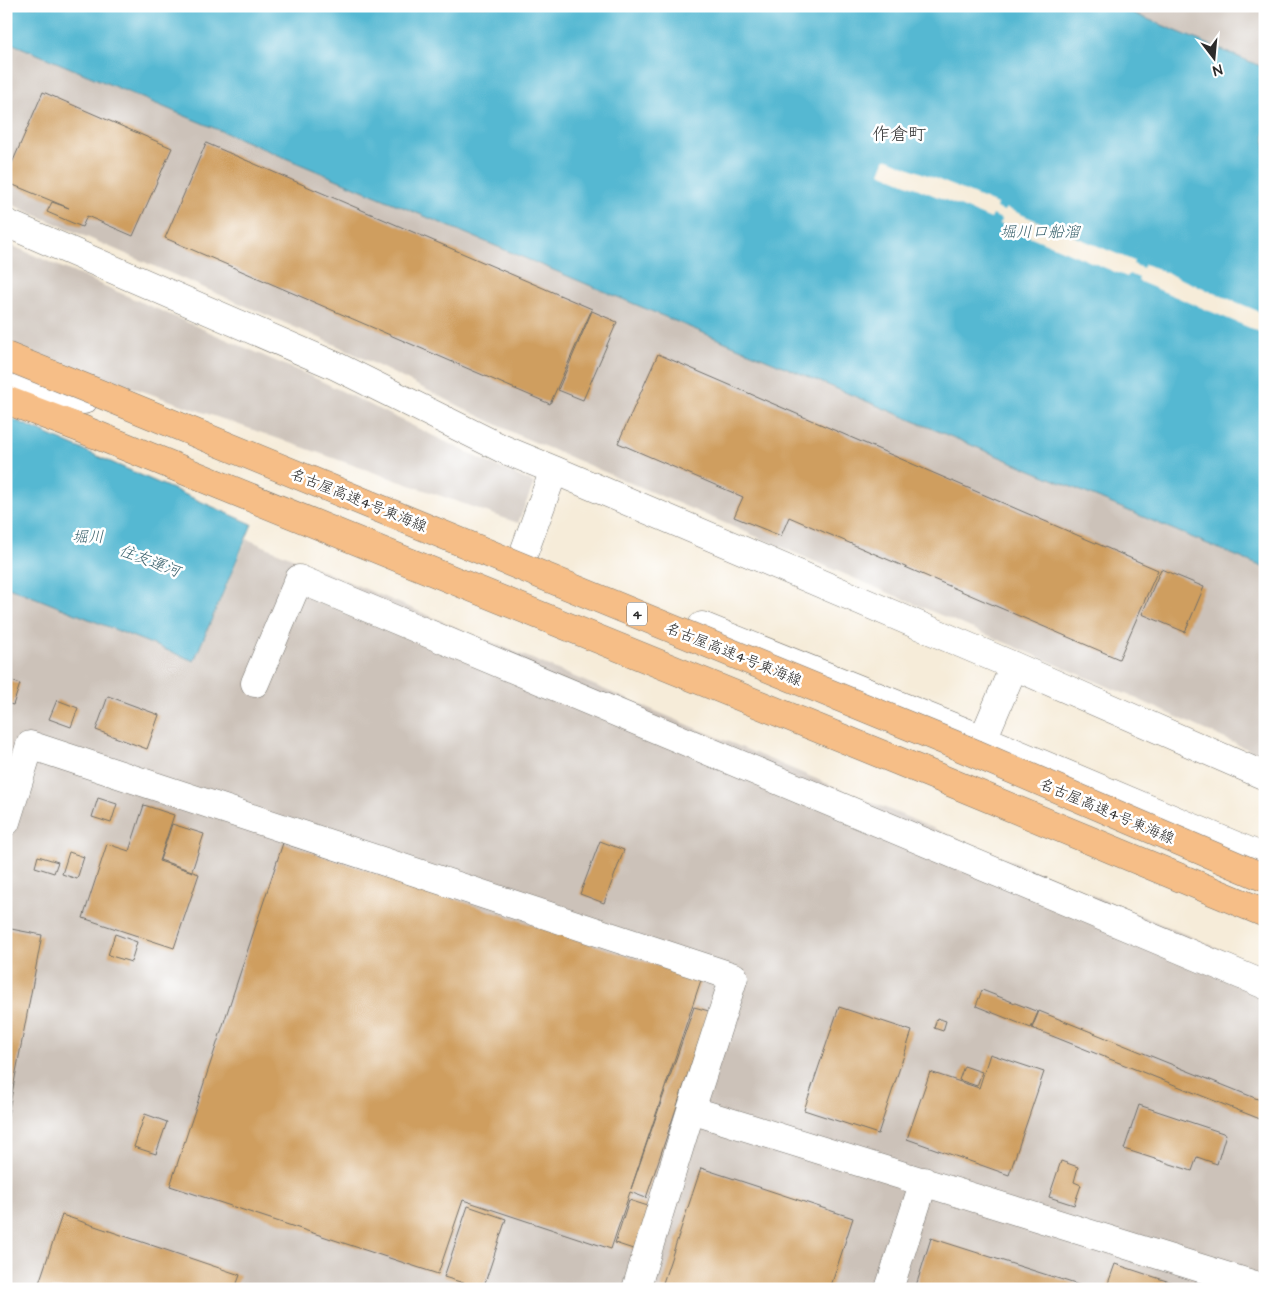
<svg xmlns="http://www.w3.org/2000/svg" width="1271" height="1295" font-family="'Architects Daughter','Klee One',sans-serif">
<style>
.industrial{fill:#ccc2b9}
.water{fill:#54b8d2;stroke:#40727e}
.pier{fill:#f6ecd9}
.building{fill:#cf9e5f}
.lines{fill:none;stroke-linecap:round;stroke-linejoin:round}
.minor-casing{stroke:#726f68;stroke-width:29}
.highway-casing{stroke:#726f68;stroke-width:29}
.minor{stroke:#fff;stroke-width:28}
.highway{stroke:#f6be87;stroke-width:28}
.highway-bridge-casing{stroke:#726f68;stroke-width:29;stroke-linecap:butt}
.highway-bridge{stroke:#f6be87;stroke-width:28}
.labels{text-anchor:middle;stroke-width:5;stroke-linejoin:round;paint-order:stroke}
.shield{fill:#fff;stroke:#6b6b6b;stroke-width:1}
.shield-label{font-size:14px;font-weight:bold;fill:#2b2b2b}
.street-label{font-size:15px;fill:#2b2b2b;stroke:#fff}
.water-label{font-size:16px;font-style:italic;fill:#3b636e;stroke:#fff}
.quarter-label{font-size:18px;fill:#2b2b2b;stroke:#fff}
</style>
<rect width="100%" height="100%" fill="#fff"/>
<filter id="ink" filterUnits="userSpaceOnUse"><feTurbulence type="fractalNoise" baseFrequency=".02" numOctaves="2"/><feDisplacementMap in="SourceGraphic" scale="10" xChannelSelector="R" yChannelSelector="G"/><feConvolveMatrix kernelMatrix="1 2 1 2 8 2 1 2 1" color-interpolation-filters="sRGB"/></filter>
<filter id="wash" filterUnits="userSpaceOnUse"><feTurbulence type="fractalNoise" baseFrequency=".0096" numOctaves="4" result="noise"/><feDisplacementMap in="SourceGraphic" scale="20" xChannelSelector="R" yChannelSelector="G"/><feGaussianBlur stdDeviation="1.12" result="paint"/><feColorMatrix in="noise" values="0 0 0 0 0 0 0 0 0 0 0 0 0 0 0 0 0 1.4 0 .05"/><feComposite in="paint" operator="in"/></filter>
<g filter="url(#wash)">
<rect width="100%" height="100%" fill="#f6ecd9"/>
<path class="industrial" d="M 1116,6 L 1265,6 L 1265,68 Z
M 6,41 L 1265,568 L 1265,757 L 1135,698 L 518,435 L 336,345 L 6,202 Z
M 6,243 L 319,380 L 487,462 L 534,483 L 518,523 L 6,343 Z
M 247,539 L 1265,968 L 1265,1289 L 6,1289 L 6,586 L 194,661 Z"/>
<path class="water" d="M 6,6 L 300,6 L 308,9 L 315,6 L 1116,6 L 1265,68 L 1265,568 L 6,41 Z
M 6,416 L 252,524 L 194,661 L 6,586 Z"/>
<path class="pier" d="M 886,158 L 997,204 L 996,208 L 1004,211 L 1006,208 L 1134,261 L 1133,264 L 1143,268 L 1145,264 L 1265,314 L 1265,330 L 1264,330 L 1262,333 L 1138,281 L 1139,278 L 1129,274 L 1127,277 L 1000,224 L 1001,219 L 993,215 L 991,219 L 880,173 Z"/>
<g id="blocks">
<path class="building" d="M 43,92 L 172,148 L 133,236 L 87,216 L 82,227 L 47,212 L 52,202 L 69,208 L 6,182 L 6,177 Z
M 206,143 L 592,309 L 550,404 L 165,238 Z
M 592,311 L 617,322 L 583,400 L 558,390 Z
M 658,354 L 1158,570 L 1119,659 L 789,517 L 781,536 L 734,517 L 743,497 L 618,443 Z
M 1161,569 L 1204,587 L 1185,632 L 1142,614 Z
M 6,679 L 20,684 L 13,705 L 6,703 Z
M 108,696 L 159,715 L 147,749 L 96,730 Z
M 57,700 L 78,708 L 71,727 L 49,719 Z
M 98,798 L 117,804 L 111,823 L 92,817 Z
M 144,805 L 174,815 L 159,861 L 199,874 L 174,948 L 83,918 L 107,844 L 129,851 Z
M 172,824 L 204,834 L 192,871 L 160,860 Z
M 600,841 L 624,850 L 604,903 L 580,894 Z
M 283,843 L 701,980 L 631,1189 L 694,1007 L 709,1011 L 646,1198 L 630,1192 L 611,1249 L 463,1200 L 438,1274 L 170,1186 Z
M 69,852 L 84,857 L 77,879 L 62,874 Z
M 38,856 L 58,862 L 54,873 L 35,867 Z
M 6,928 L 42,935 L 7,1120 L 6,1120 Z
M 115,934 L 137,942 L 131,962 L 108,955 Z
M 982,990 L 1038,1012 L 1031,1028 L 976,1006 Z
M 839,1007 L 912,1031 L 878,1134 L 804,1110 Z
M 1039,1011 L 1265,1102 L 1265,1121 L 1032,1028 Z
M 937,1018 L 946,1021 L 943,1031 L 934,1028 Z
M 990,1054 L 1044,1072 L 1009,1175 L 907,1139 L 930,1072 L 979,1088 Z
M 964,1066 L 982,1072 L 977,1086 L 959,1080 Z
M 1139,1105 L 1226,1134 L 1217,1164 L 1197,1157 L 1192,1171 L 1124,1149 Z
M 145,1114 L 167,1122 L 156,1154 L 134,1147 Z
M 1061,1161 L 1078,1167 L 1074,1182 L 1081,1185 L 1074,1205 L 1049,1197 Z
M 701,1168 L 853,1218 L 830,1289 L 661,1289 Z
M 629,1200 L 651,1207 L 636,1250 L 615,1243 Z
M 468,1206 L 506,1219 L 483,1289 L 444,1277 Z
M 62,1215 L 240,1275 L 235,1289 L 37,1289 Z
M 931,1238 L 1088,1288 L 1088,1289 L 915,1289 Z
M 1115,1264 L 1188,1288 L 1188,1289 L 1106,1289 Z"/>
</g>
</g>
<g filter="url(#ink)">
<use href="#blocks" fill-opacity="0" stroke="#726f68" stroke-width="1"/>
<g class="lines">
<defs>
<path id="minor" d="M 6,223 L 336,366 L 503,449 L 554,470 L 1014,666 L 1265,776
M 6,373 L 84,400
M 523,555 L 554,470
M 702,626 L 983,739 L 1265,858
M 255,683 L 299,579 L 1265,985
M 983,739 L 1014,666
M 6,822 L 30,745 L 734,977 L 691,1110
M 636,1289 L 691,1110 L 1265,1288
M 889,1289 L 924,1181"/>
<path id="highway" d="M 6,400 L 82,429 L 940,778 L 1265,913"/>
</defs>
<use href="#minor" class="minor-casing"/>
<use href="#highway" class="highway-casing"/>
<use href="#minor" class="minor"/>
<use href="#highway" class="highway"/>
<defs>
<path id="highway-bridge" d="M 6,356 L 98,393 L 953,744 L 1265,878"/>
</defs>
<use href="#highway-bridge" class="highway-bridge-casing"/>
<use href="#highway-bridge" class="highway-bridge"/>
</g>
</g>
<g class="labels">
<rect class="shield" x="627" y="602.5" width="20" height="23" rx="4"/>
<g class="shield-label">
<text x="637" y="619">4</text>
</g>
<g class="street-label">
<text transform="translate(359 500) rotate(22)" y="5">名古屋高速4号東海線</text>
<text transform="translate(734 654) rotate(22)" y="5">名古屋高速4号東海線</text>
<text transform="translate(1107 811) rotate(23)" y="5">名古屋高速4号東海線</text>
</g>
<g class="water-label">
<text x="1040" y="237">堀川口船溜</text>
<text x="88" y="542">堀川</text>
<text transform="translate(150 560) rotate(21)" y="6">住友運河</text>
</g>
<g class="quarter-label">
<text x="899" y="140">作倉町</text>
</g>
</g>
<rect width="1271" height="1295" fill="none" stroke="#fff" stroke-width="25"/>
<g transform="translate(1214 58) rotate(164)" stroke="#ffffff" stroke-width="4" paint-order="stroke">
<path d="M0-4L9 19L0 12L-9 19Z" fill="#2b2b2b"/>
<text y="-8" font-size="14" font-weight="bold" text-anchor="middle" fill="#2b2b2b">N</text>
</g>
</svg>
